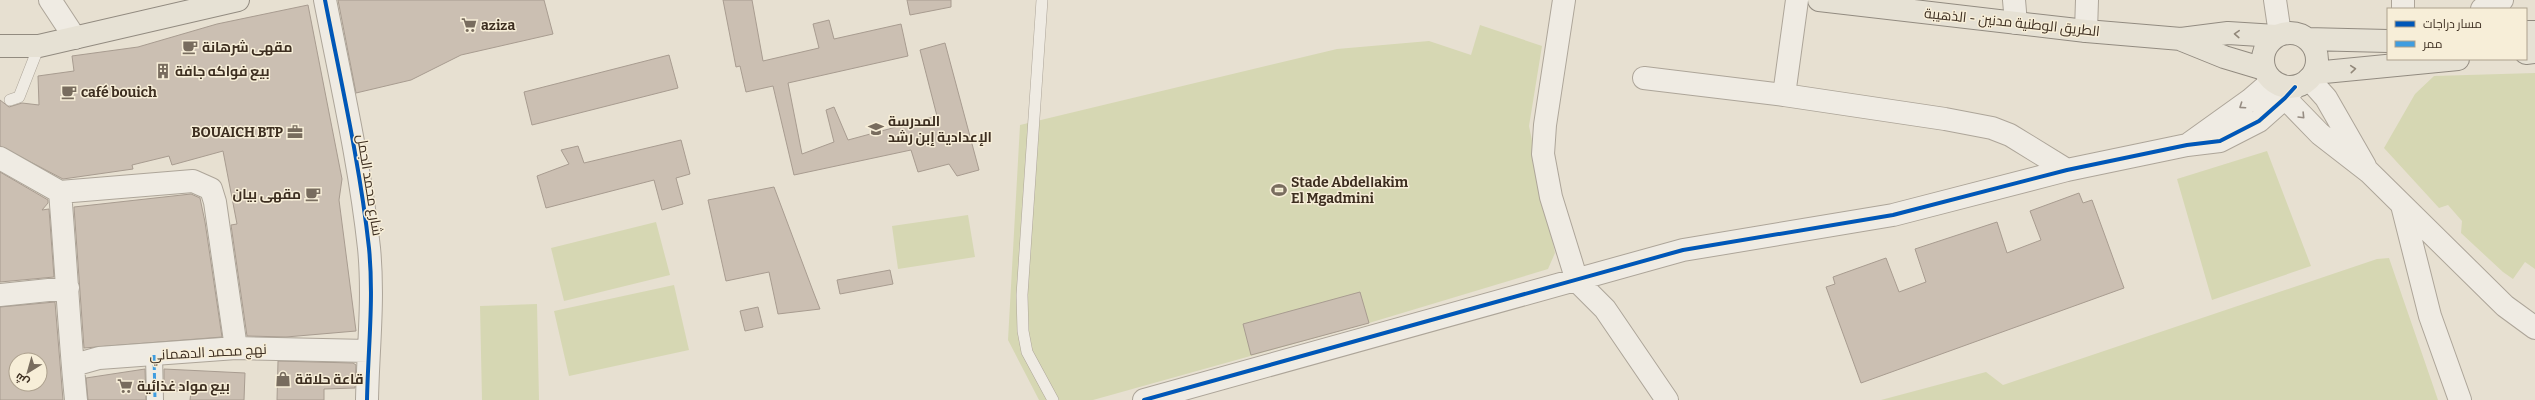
<svg xmlns="http://www.w3.org/2000/svg" width="2535" height="400" font-family="Bitter,Cairo,serif">
<style>
.green{fill:#d6d7b3}
.building{fill:#cbbfb2;stroke:#a89c90;fill-rule:evenodd}
.lines{fill:none;stroke-linecap:round;stroke-linejoin:round}
.service-casing{stroke:#ada599;stroke-width:12}
.pedestrian-casing{stroke:#ada599;stroke-width:18}
.minor-casing{stroke:#ada599;stroke-width:24}
.tertiary-casing{stroke:#ada599;stroke-width:24}
.primary-casing{stroke:#928b80;stroke-width:24}
.service{stroke:#efebe3;stroke-width:11}
.pedestrian{stroke:#efebe3;stroke-width:16}
.minor{stroke:#efebe3;stroke-width:22}
.tertiary{stroke:#efebe3;stroke-width:22}
.primary{stroke:#e6e1d4;stroke-width:22}
.quiet{stroke:#3f9de0;stroke-width:3;stroke-dasharray:6 3;stroke-linecap:butt}
.cycleway-casing{stroke:#f7eed8;stroke-width:6}
.cycleway{stroke:#0057b8;stroke-width:4}
.oneway{stroke:#92887a}
.oneway2{stroke:#968c82}
.labels{text-anchor:middle;stroke-width:3;stroke-linejoin:round;paint-order:stroke}
.street-label{font-size:14px;fill:#3d2e20;stroke:#f7eed8}
.poi-label{font-size:14px;font-weight:bold;fill:#3d2e20;stroke:#f7eed8;text-anchor:start}
</style>
<rect width="100%" height="100%" fill="#e7e0d1"/>
<path class="green" d="M 1480,25 L 1542,46 L 1529,126 L 1555,253 L 1548,269 L 1369,323 L 1093,400 L 1039,400 L 1008,340 L 1020,125 L 1337,49 L 1429,41 L 1471,55 Z
M 2535,73 L 2535,269 L 2525,262 L 2513,279 L 2503,272 L 2461,233 L 2462,221 L 2448,205 L 2439,208 L 2384,148 L 2415,94 L 2434,76 Z
M 2267,151 L 2311,266 L 2212,300 L 2177,179 Z
M 968,215 L 975,257 L 898,269 L 892,226 Z
M 656,222 L 670,275 L 564,301 L 551,248 Z
M 2389,258 L 2438,400 L 1881,400 L 1986,372 L 2003,385 L 2377,259 Z
M 674,285 L 689,350 L 569,376 L 554,311 Z
M 537,304 L 539,400 L 482,400 L 480,306 Z"/>
<path class="building" d="M 338,0 L 544,0 L 553,34 L 461,55 L 411,80 L 356,93 Z
M 723,0 L 752,0 L 763,61 L 819,48 L 813,24 L 829,20 L 834,39 L 901,24 L 908,56 L 788,83 L 802,154 L 834,142 L 826,110 L 834,107 L 848,140 L 937,116 L 920,50 L 945,43 L 979,170 L 957,176 L 949,164 L 918,172 L 911,150 L 794,175 L 773,86 L 746,92 L 740,66 L 736,67 Z
M 907,0 L 951,0 L 951,7 L 910,15 Z
M 308,5 L 342,179 L 339,200 L 356,331 L 286,337 L 247,336 L 231,225 L 237,224 L 223,151 L 172,165 L 169,156 L 132,165 L 133,169 L 63,179 L 0,146 L 0,100 L 9,107 L 22,103 L 39,105 L 38,76 L 74,71 L 72,56 L 138,47 L 217,24 Z
M 669,55 L 678,88 L 532,125 L 524,92 Z
M 681,140 L 690,174 L 676,178 L 683,204 L 662,210 L 654,180 L 546,208 L 537,176 L 569,164 L 561,150 L 578,146 L 584,163 Z
M 0,172 L 48,200 L 48,203 L 42,210 L 49,209 L 54,277 L 0,282 Z
M 774,187 L 813,291 L 820,309 L 778,314 L 769,272 L 726,281 L 708,200 Z
M 2079,193 L 2083,203 L 2092,200 L 2124,288 L 1861,383 L 1826,287 L 1835,284 L 1833,277 L 1886,258 L 1899,292 L 1926,282 L 1915,249 L 1997,222 L 2007,253 L 2041,240 L 2030,211 Z
M 191,194 L 200,198 L 205,222 L 222,337 L 84,348 L 74,207 Z
M 890,270 L 893,284 L 840,294 L 837,280 Z
M 1360,292 L 1369,323 L 1251,355 L 1243,324 Z
M 55,302 L 63,400 L 0,400 L 0,307 ZM 16,360 L 40,360 L 40,384 L 16,384 Z
M 758,307 L 763,327 L 745,331 L 740,311 Z
M 278,361 L 353,363 L 356,365 L 355,388 L 324,389 L 324,400 L 277,400 Z
M 145,369 L 146,400 L 88,400 L 86,378 Z
M 164,369 L 245,373 L 244,400 L 190,400 L 191,391 L 164,391 Z"/>
<g class="lines">
<defs>
<path id="service" d="M 1042,0 L 1022,295 L 1023,331 L 1027,352 L 1053,400
M 10,100 L 19,97 L 39,46"/>
<path id="pedestrian" d="M 154,355 L 155,400"/>
<path id="minor" d="M 50,0 L 75,38
M 325,0 C 341,82 360,165 369,248 C 374,299 368,349 367,400
M 1564,0 L 1545,125 L 1543,154 L 1551,197 L 1577,281 L 1605,309 L 1667,400
M 2014,0 L 2016,23
M 2275,0 L 2280,34
M 2403,0 L 2403,9
M 2086,31 L 2087,0
M 1644,78 L 1784,95 L 1945,119 L 1992,128 L 2010,135 L 2067,170
M 2309,79 L 2326,98 L 2365,166
M 2279,85 L 2285,98 L 2320,134 L 2369,172 L 2505,306 L 2535,328
M 1784,95 L 1797,0
M 2190,143 L 2250,100 L 2272,81
M 0,158 L 60,192 L 193,181 L 211,189 L 215,202 L 236,348
M 60,192 C 66,262 69,331 76,400
M 2402,205 L 2430,316 L 2460,400
M 0,295 L 68,288
M 74,365 L 99,358 L 236,348 L 368,351
M 1144,400 L 1683,250 L 1893,215 L 2067,170 L 2187,145 L 2220,141 L 2259,121 L 2285,98 L 2295,87"/>
<path id="tertiary" d="M 2482,9 L 2502,0"/>
<path id="primary" d="M 1819,0 L 2086,31 L 2181,39 L 2228,33 L 2276,36
M 2526,32 L 2535,32
M2263 60a27 27 0 1 1 54 0a27 27 0 1 1-54 0Z
M 2307,39 L 2388,41
M 2182,40 L 2224,57 L 2264,69
M 0,46 L 39,46 L 238,0
M 2526,53 L 2535,52
M 2314,73 L 2458,59"/>
</defs>
<use href="#service" class="service-casing"/>
<use href="#pedestrian" class="pedestrian-casing"/>
<use href="#minor" class="minor-casing"/>
<use href="#tertiary" class="tertiary-casing"/>
<use href="#primary" class="primary-casing"/>
<use href="#service" class="service"/>
<use href="#pedestrian" class="pedestrian"/>
<use href="#minor" class="minor"/>
<use href="#tertiary" class="tertiary"/>
<use href="#primary" class="primary"/>
<path class="quiet" d="M 154,355 L 155,400"/>
<defs>
<path id="cycleway" d="M 325,0 C 341,82 360,165 369,248 C 374,299 368,349 367,400
M 1144,400 L 1683,250 L 1893,215 L 2067,170 L 2187,145 L 2220,141 L 2259,121 L 2285,98 L 2295,87"/>
</defs>
<use href="#cycleway" class="cycleway-casing"/>
<use href="#cycleway" class="cycleway"/>
</g>
<defs><path id="oneway-chevron" d="M-2-3.5L2.5 0L-2 3.5" fill="none" stroke-width="1.6" stroke-linecap="round" stroke-linejoin="round"/></defs>
<g class="oneway">
<use href="#oneway-chevron" transform="translate(2237 34) rotate(-177)"/>
<use href="#oneway-chevron" transform="translate(2353 69) rotate(-5)"/>
</g>
<g class="oneway2">
<use href="#oneway-chevron" transform="translate(2242 106) rotate(146)"/>
<use href="#oneway-chevron" transform="translate(2302 116) rotate(46)"/>
</g>
<defs>
<symbol id="supermarket-bare" viewBox="-9 -9 18 18"><path d="M-6-5.5h2.5l.6 2H6L4.5 2H-2.5L-4.4-4H-6ZM-1.5 3.2a1.3 1.3 0 1 0 .1 0ZM3 3.2a1.3 1.3 0 1 0 .1 0Z" fill="#786c5e" stroke="#f7eed8" stroke-width="2.5" paint-order="stroke"/></symbol>
<symbol id="cafe-bare" viewBox="-9 -9 18 18"><path d="M-5.5-4.5H6V0H3Q3 3.5 0 3.5H-2.5Q-5.5 3.5-5.5 0ZM3-3.2v2h1.7v-2ZM-6 4.5H4V6H-6Z" fill="#786c5e" stroke="#f7eed8" stroke-width="2.5" paint-order="stroke"/></symbol>
<symbol id="building-bare" viewBox="-9 -9 18 18"><path d="M-4-6H4V6H1V3H-1V6H-4ZM-2.5-4.3h1.7v1.8h-1.7ZM.8-4.3h1.7v1.8H.8ZM-2.5-1h1.7V.8h-1.7ZM.8-1h1.7V.8H.8Z" fill="#786c5e" stroke="#f7eed8" stroke-width="2.5" paint-order="stroke"/></symbol>
<symbol id="school-bare" viewBox="-9 -9 18 18"><path d="M0-5L7-2L0 1L-7-2ZM-4 1L0 2.5L4 1V4Q0 6-4 4Z" fill="#786c5e" stroke="#f7eed8" stroke-width="2.5" paint-order="stroke"/></symbol>
<symbol id="office-bare" viewBox="-9 -9 18 18"><path d="M-6-3h4V-5.5h4V-3h4V5H-6ZM-1-4.5V-3h2v-1.5ZM-6 0V1H6V0Z" fill="#786c5e" stroke="#f7eed8" stroke-width="2.5" paint-order="stroke"/></symbol>
<symbol id="stadium-bare" viewBox="-9 -9 18 18"><path d="M0-5a6.5 5 0 1 0 0 10a6.5 5 0 1 0 0-10ZM-3.5-1.8h7v3.6h-7Z" fill="#786c5e" stroke="#f7eed8" stroke-width="2.5" paint-order="stroke"/></symbol>
<symbol id="shop-bare" viewBox="-9 -9 18 18"><path d="M-5-2.5h2.3a2.7 3.5 0 0 1 5.4 0H5L5.5 6h-11ZM-1.5-2.5h3a1.5 2.3 0 0 0-3 0Z" fill="#786c5e" stroke="#f7eed8" stroke-width="2.5" paint-order="stroke"/></symbol>
</defs>
<g fill-rule="evenodd">
<use href="#supermarket-bare" x="458" y="14" width="22" height="22"/>
<use href="#cafe-bare" x="179" y="36" width="22" height="22"/>
<use href="#building-bare" x="152" y="60" width="22" height="22"/>
<use href="#cafe-bare" x="58" y="81" width="22" height="22"/>
<use href="#school-bare" x="865" y="118" width="22" height="22"/>
<use href="#office-bare" x="284" y="121" width="22" height="22"/>
<use href="#stadium-bare" x="1268" y="179" width="22" height="22"/>
<use href="#cafe-bare" x="302" y="183" width="22" height="22"/>
<use href="#shop-bare" x="272" y="368" width="22" height="22"/>
<use href="#supermarket-bare" x="114" y="375" width="22" height="22"/>
</g>
<g class="labels">
<g class="street-label">
<text transform="translate(2012 22) rotate(6)" y="5">الطريق الوطنية مدنين - الذهيبة</text>
<text transform="translate(370 185) rotate(81)" y="5">شارع محمد الجمل</text>
<text transform="translate(208 352) rotate(-3)" y="5">نهج محمد الدهماني</text>
</g>
<g class="poi-label">
<text x="481" y="30">aziza</text>
<text x="202" y="52">مقهى شرهانة</text>
<text x="175" y="76">بيع فواكه جافة</text>
<text x="81" y="97">café bouich</text>
<text x="888" y="126">المدرسة<tspan x="888" dy="16">الإعدادية إبن رشد</tspan></text>
<text x="283" y="137" text-anchor="end">BOUAICH BTP</text>
<text x="1291" y="187">Stade Abdelاakim<tspan x="1291" dy="16">El Mgadmini</tspan></text>
<text x="301" y="199" text-anchor="end">مقهى بيان</text>
<text x="295" y="384">قاعة حلاقة</text>
<text x="137" y="391">بيع مواد غذائية</text>
</g>
</g>
<rect x="2387" y="8" width="140" height="52" fill="#f7eed8" stroke="#ada18e"/>
<rect x="2395" y="21" width="20" height="6" fill="#0057b8" stroke="#ada18e"/>
<text x="2423" y="28" font-size="12" fill="#3d2e20">مسار دراجات</text>
<rect x="2395" y="41" width="20" height="6" fill="#3f9de0" stroke="#ada18e"/>
<text x="2423" y="48" font-size="12" fill="#3d2e20">ممر</text>
<g transform="translate(28 372) rotate(217)"><circle r="19" fill="#f7eed8" stroke="#ada18e"/>
<path d="M0-3L7 15L0 10L-7 15Z" fill="#786c5e"/>
<text y="-6" font-size="11" font-weight="bold" text-anchor="middle" fill="#3d2e20">ش</text>
</g>
</svg>
